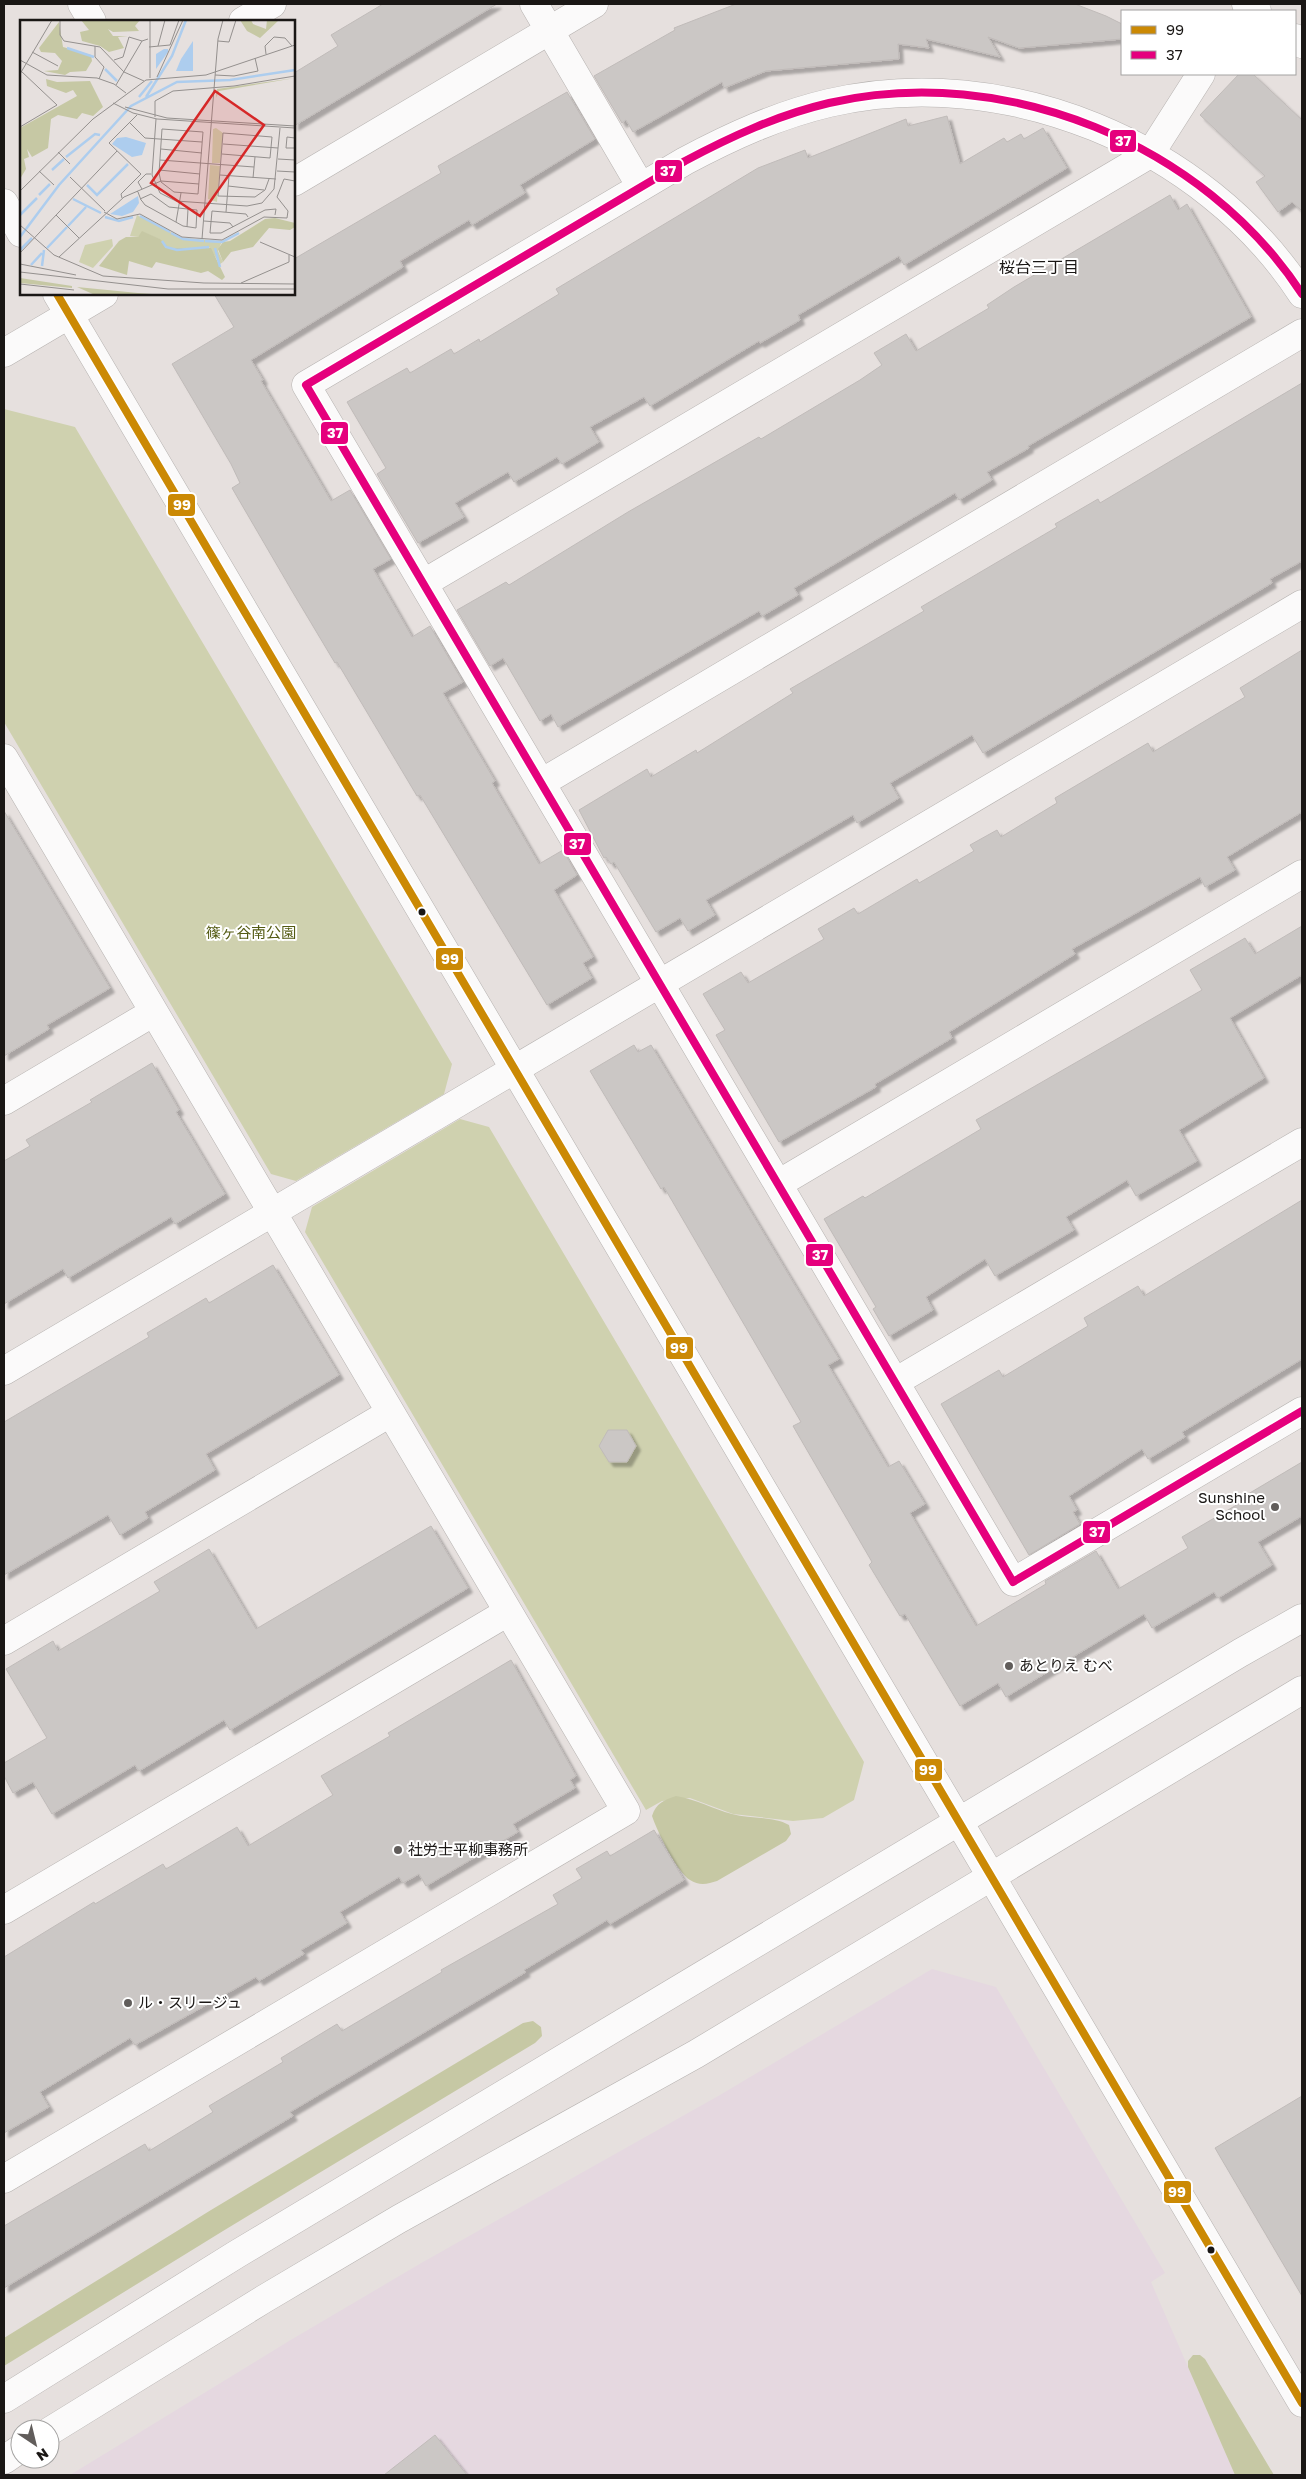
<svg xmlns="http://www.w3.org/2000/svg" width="1306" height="2479" font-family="'Golos Text','Noto Sans JP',sans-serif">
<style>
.industrial{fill:#e5d8e0}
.green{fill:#cfd1af}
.forest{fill:#c6c8a4}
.building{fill:#cbc7c5;stroke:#c0bbb9;filter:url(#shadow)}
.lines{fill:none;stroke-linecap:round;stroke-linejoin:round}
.street-casing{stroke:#b6b2b0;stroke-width:29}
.secondary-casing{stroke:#b6b2b0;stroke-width:29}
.street{stroke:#fbfafa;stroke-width:28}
.secondary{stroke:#fbfafa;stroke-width:28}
.bus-1-casing{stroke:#fff;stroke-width:11}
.bus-2-casing{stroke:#fff;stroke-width:11}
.bus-1{stroke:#cb8904;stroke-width:8}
.bus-2{stroke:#e5007d;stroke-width:8}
.bus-dot{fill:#1a1715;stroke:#fff;stroke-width:2}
.poi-dot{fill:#615d5b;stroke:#fff;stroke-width:2}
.labels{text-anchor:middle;stroke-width:4;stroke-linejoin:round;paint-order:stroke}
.park-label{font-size:15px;fill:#545b13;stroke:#fff}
.poi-label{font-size:15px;fill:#1a1715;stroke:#fff;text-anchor:start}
.neighbourhood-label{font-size:16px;fill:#1a1715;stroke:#fff}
.inset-river{fill:none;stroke:#adcdee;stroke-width:2.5}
.inset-road{fill:none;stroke:#94908e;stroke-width:1}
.view{fill:#d62828;fill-opacity:0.15;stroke:#d62828;stroke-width:2.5}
.inset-edge{fill:none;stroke:#1a1715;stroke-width:2.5}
.line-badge{stroke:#fff;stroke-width:2}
.badge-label{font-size:14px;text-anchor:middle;font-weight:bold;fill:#fff}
</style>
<defs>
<filter id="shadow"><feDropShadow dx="4.5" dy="4.5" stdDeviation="1" flood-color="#0004"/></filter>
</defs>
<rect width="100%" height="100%" fill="#e6e0de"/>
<path class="industrial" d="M 932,1969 L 996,1987 L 1165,2273 L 1151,2282 L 1235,2475 L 70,2475 L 289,2341 L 423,2262 L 720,2095 Z"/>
<path class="green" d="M 4,409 L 75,427 L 452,1064 L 444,1094 L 296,1181 L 271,1174 L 4,722 Z
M 460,1119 L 489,1127 L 864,1762 L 854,1800 L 823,1818 L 793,1821 L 733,1814 L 690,1798 L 662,1801 L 646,1810 L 305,1232 L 312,1207 Z"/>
<path class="forest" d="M 676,1796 C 696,1799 713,1809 732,1814 C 750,1819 772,1816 789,1825 L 791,1834 L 786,1841 L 717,1881 C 708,1884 699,1886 690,1880 C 677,1872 657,1831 652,1816 C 656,1803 664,1800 676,1796 Z
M 533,2021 L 541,2027 L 542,2036 L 535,2043 L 223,2231 L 4,2366 L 4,2338 L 211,2210 L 523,2023 Z
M 1193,2355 L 1200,2355 L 1205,2359 L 1274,2475 L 1235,2475 L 1188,2367 L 1188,2361 Z"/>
<path class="building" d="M 383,4 L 497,4 L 294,126 L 294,73 L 338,46 L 331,35 Z
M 736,4 L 1075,4 L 1106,16 L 1122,24 L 1122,39 L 1019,48 L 988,37 L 1000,57 L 926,39 L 929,48 L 898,44 L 899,59 L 766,71 L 724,88 L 722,82 L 633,132 L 626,120 L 622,123 L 594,76 L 675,30 L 674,28 Z
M 1239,74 L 1253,74 L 1302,120 L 1302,211 L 1292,202 L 1278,212 L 1256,182 L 1265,176 L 1200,115 Z
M 567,92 L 595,139 L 520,185 L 525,193 L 472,225 L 469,220 L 400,261 L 403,267 L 251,360 L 263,380 L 261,381 L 331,501 L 350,490 L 391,559 L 373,569 L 412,637 L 430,626 L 463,682 L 443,693 L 495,781 L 492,783 L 539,864 L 563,850 L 577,875 L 554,890 L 593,957 L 583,963 L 592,978 L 547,1005 L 420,795 L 417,796 L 337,662 L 335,663 L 292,591 L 232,488 L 240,483 L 231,464 L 172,364 L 234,327 L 214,294 L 294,294 L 294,259 L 441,173 L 438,166 Z
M 947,116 L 960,164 L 1004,138 L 1007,142 L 1021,134 L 1024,139 L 1043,128 L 1067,168 L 904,265 L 899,256 L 798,315 L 800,320 L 760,343 L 759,341 L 650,406 L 644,397 L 590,427 L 599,442 L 562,464 L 557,457 L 514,482 L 508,472 L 455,503 L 464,517 L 418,543 L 377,474 L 386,468 L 347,402 L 407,368 L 410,373 L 451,349 L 454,354 L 479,339 L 480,342 L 559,294 L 556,289 L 758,168 L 805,150 L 808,158 L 906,119 L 908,126 Z
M 1170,195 L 1178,210 L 1187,204 L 1251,317 L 1028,446 L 1029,448 L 987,472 L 992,480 L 959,500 L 955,493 L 794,588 L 798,595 L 762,616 L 759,611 L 558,727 L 551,714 L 540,721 L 503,658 L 490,666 L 457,610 L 506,582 L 509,585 L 628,512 L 759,437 L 761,439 L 860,380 L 882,365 L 874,353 L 906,334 L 916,351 L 989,308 L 987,305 L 1014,287 Z
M 1302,383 L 1302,561 L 1270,579 L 1272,583 L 983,753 L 972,735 L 890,783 L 899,798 L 857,823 L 853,815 L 706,900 L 715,915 L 688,931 L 680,918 L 656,932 L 614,862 L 611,864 L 606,857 L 604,858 L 579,810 L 647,769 L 651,777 L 696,750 L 697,753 L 793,693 L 790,689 L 924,611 L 921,607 L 1057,527 L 1055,524 L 1098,499 L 1100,503 Z
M 1302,650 L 1302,812 L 1227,857 L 1235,870 L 1205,887 L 1200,877 L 1072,949 L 1075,954 L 949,1032 L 952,1038 L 875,1084 L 876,1087 L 779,1142 L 716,1035 L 725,1030 L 703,994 L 741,972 L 748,983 L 824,939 L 818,929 L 854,908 L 858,914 L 917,879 L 919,883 L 974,851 L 970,845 L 997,830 L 1001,837 L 1057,803 L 1055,798 L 1148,743 L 1153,752 L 1245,697 L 1240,688 Z
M 4,811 L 110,988 L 47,1025 L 49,1029 L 4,1056 Z
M 1302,926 L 1302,975 L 1230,1018 L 1264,1078 L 1179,1130 L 1197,1161 L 1136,1196 L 1127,1180 L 1066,1217 L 1074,1230 L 995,1276 L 985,1259 L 926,1297 L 933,1310 L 889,1336 L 873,1309 L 876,1307 L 824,1219 L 863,1196 L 865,1198 L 981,1129 L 976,1120 L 1202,990 L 1190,970 L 1245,938 L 1255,954 Z
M 634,1045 L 638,1052 L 651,1045 L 839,1359 L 828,1365 L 888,1467 L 899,1461 L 925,1504 L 910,1513 L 976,1626 L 1046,1584 L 1045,1581 L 1096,1551 L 1118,1589 L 1188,1548 L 1182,1537 L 1245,1500 L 1243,1497 L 1302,1462 L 1302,1516 L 1258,1542 L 1272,1565 L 1218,1598 L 1214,1592 L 1152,1628 L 1144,1614 L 1006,1697 L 998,1683 L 960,1706 L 905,1614 L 900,1616 L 869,1565 L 872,1562 L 793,1426 L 801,1422 L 664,1187 L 661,1189 L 590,1071 Z
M 152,1063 L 179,1110 L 176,1112 L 225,1194 L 175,1224 L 171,1217 L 68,1278 L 63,1269 L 4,1304 L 4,1161 L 30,1146 L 26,1140 L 92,1102 L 90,1100 Z
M 1302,1200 L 1302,1359 L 1182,1432 L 1185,1437 L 1148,1459 L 1142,1449 L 1069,1496 L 1077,1510 L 1073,1512 L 1080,1524 L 1029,1555 L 941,1404 L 999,1370 L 1003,1377 L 1088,1326 L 1084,1318 L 1138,1286 L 1144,1296 Z
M 273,1265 L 339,1375 L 206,1454 L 215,1470 L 145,1512 L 148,1518 L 120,1535 L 108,1515 L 4,1575 L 4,1422 L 149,1337 L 147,1333 L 206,1298 L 209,1303 Z
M 608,1430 L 627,1430 L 636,1446 L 627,1462 L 609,1462 L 599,1446 Z
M 431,1526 L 468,1588 L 230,1730 L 224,1720 L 139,1771 L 135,1765 L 52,1814 L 33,1782 L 13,1793 L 4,1776 L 4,1763 L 47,1738 L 6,1669 L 53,1641 L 58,1651 L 160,1591 L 154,1582 L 209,1549 L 256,1629 Z
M 511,1660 L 576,1776 L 570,1780 L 575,1788 L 513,1824 L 518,1832 L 426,1886 L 419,1874 L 403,1883 L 399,1877 L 340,1912 L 347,1923 L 301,1950 L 304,1954 L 259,1981 L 256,1977 L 135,2045 L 130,2038 L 40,2092 L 49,2107 L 4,2133 L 4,1957 L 94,1902 L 95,1904 L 163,1864 L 166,1869 L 237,1827 L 248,1846 L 333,1795 L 321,1776 L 390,1736 L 388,1733 Z
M 654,1830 L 684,1880 L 610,1924 L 607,1920 L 524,1970 L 526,1972 L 290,2112 L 293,2116 L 4,2288 L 4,2226 L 145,2144 L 149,2151 L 213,2112 L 209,2106 L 283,2062 L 281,2058 L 337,2024 L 342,2031 L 442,1972 L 441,1970 L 558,1904 L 553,1895 L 582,1878 L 576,1869 L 607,1851 L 610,1856 Z
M 1302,2096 L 1302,2296 L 1215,2148 Z
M 435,2435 L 467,2475 L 384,2475 Z"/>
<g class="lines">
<defs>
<path id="street" d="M 82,4 L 92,21
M 534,4 L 641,187
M 243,21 L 272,4
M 1302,294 C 1204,144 1005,62 829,103 C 778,115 732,136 685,161 L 306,385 L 1013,1582 L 1302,1411
M 424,583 L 1150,154 L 1201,74
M 4,758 L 626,1811 L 4,2179
M 541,783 L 1302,333
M 4,1101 L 154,1012
M 778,1184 L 1302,874
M 4,1371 L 1302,604
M 895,1382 L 1302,1142
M 4,1641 L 390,1413
M 4,1910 L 508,1612"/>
<path id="secondary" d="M 1246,4 L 1257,11
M 1295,38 L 1302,44
M 294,182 L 594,4
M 4,203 L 21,233
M 57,294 L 1302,2403
M 4,353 L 104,294
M 4,2399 L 237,2254 L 1240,1653 L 1302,1618
M 50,2431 L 264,2299 L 399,2219 L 696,2054 L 1302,1690
M 4,2460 L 20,2449"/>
</defs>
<use href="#street" class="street-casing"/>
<use href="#secondary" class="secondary-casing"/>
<use href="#street" class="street"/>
<use href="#secondary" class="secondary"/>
<defs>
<path id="bus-1" d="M 57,294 L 1302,2403"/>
<path id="bus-2" d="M 1302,294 C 1204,144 1005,62 829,103 C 778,115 732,136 685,161 L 306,385 L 1013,1582 L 1302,1411"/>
</defs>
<use href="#bus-1" class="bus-1-casing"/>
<use href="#bus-2" class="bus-2-casing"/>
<use href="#bus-1" class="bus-1"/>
<use href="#bus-2" class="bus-2"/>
</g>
<g class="bus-dot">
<circle cx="422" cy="912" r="4.5"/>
<circle cx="1211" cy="2250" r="4.5"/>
</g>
<g class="poi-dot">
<circle cx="1275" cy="1507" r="5"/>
<circle cx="1009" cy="1666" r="5"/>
<circle cx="398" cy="1850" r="5"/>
<circle cx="128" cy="2003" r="5"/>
</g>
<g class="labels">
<g class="park-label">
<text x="251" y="938">篠ヶ谷南公園</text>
</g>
<g class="poi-label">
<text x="1265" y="1503" text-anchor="end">Sunshine<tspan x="1265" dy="17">School</tspan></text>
<text x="1019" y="1671">あとりえ むべ</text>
<text x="408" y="1855">社労士平柳事務所</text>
<text x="138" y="2008">ル・スリージュ</text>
</g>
<g class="neighbourhood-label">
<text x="1039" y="273">桜台三丁目</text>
</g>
</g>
<g transform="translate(20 20)">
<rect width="275" height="275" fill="#e6e0de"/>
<path d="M 196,108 L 203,113 L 200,143 L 192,143 L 193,109 ZM 190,145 L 200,146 L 197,182 L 188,179 ZM 117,195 L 162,218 L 202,221 L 198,231 L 203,242 L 200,244 L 189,227 L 157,230 L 147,228 L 139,219 L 123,212 L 118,217 L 110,216 ZM 92,219 L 93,226 L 73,248 L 59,242 L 65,225 Z" fill="#cfd1af"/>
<path d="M 61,0 L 120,0 L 115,6 L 119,11 L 93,12 L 88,9 L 93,16 L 108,16 L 98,17 L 104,28 L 89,32 L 80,26 L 62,21 L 60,12 L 69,10 ZM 220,0 L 231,0 L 233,4 L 246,9 L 247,0 L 259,0 L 240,18 L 227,11 ZM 39,2 L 43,27 L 71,35 L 72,41 L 66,51 L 50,52 L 45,55 L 24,51 L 38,50 L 42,41 L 35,33 L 21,32 L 19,28 ZM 275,58 L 199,71 L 196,78 L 197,69 ZM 26,59 L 37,62 L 70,61 L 83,87 L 73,96 L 62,93 L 57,99 L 38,95 L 31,99 L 28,128 L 12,137 L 7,129 L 9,137 L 4,139 L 6,149 L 0,159 L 0,108 L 57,76 L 53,70 L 46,73 L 27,66 ZM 255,198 L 275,203 L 275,207 L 270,210 L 249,208 L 233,227 L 211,232 L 203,242 L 198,229 L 203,222 L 210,221 L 245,199 ZM 122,211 L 140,219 L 149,228 L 191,228 L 205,257 L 202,260 L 188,251 L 181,253 L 136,242 L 132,248 L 109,241 L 107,255 L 79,246 L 99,221 L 106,217 L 118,217 ZM 0,258 L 52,266 L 52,268 L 0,263 ZM 57,267 L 118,273 L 146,275 L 75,275 Z" fill="#c6c8a4"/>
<path d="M 173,21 L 173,51 L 156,51 L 161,39 ZM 144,29 L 148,29 L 148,32 L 136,49 L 136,34 ZM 106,117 L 126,123 L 122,135 L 112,137 L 92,124 L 97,118 ZM 118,176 L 119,183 L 113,192 L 102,196 L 90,194 Z" fill="#adcdee"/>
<path class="inset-river" d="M 47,28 L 74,37M 85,49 L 97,61M 119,77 L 132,61M 126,77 L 152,36 L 166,0M 46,137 L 75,114 L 80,115M 32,150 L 44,139M 67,165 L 77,175 L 108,144M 19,175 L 30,164M 53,179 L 81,193M 0,195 L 17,178M 120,196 L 150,212M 85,197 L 99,201 L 113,197M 48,206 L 66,187M 151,213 L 163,219 L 184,221M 0,217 L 39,165 L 111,86 L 157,62 L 210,60 L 275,50M 142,221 L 146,227 L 157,230 L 189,227M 185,221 L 202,222 L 219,213M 27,228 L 47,207M 195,228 L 200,247M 0,230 L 12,218M 11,245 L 22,233M 22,246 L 24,230"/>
<path class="inset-road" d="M 40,0 L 40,15 L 44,21 L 80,27 L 104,52 L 124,61M 130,0 L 130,58M 198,21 L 209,22 L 216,0M 75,26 L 75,37 L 84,47 L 79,59M 138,26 L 145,0M 129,27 L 150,25 L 159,0M 12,32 L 38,46M 246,34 L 245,26 L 254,17 L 265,18 L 272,26M 0,40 L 27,55 L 77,58 L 94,64 L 106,73M 94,40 L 103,37 L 109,17 L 122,21M 0,54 L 32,0M 195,55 L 214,56 L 238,51 L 235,38M 137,57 L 163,0M 96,65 L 122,21 L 128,19M 93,83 L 113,93 L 137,99 L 275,108M 105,87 L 147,98 L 275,106M 135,97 L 135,81 L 153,71 L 214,66 L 275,56M 136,99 L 132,155 L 140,173 L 156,181 L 227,186 L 242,183 L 254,169 L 260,108M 110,103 L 125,118 L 182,122M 0,107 L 37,85 L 1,51M 142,109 L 183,112 L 178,174 L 154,172 L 141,162 L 139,153 ZM 275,118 L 267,117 L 266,128 L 275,128M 203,124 L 258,128M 141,129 L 182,133M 38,132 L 50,144M 202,134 L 250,138 L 252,117 L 203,113 L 198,176 L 235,177 L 245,170 L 249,159M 258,139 L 275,140M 140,140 L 234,147M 139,150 L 180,154M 19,151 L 34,165M 257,151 L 275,152M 200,155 L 256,159M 50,157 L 85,191M 233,158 L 235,137M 208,166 L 244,170M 122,169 L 118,162 L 126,154 L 131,154M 0,171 L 73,99 L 126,60 L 186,55 L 275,25M 117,171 L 118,172 L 121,180 L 122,181 L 125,185 L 163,206 L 176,208 L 177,190 L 149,187 L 131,174 L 120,179M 102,178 L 101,174 L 121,154 L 89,123 L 117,95M 84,192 L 97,199 L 120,194 L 162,217 L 202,220 L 244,197 L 267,198 L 268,191 L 257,177 L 264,159 L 275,161M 206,192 L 209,156M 36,195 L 59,218M 228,197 L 226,194 L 192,191 L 190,213 L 201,213 L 245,190 L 256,189 L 255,195M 184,201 L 210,203 L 213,207M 156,202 L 161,173M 0,205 L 34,235 L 83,256 L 184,263 L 275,264M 167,207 L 168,189M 182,219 L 198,19 L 203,0M 240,222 L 275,237M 0,233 L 97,131M 39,237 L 104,177 L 141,161 L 179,164M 0,244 L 56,255M 0,252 L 148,269 L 275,269M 221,263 L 269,242 L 269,235M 0,264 L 54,270"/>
<path class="view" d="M 195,71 L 244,105 L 180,196 L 131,163 Z"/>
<rect width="275" height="275" class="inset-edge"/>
</g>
<g class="line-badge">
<rect x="1109" y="129" width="28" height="24" rx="5" fill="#e5007d"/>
<rect x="654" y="159" width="29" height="24" rx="5" fill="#e5007d"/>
<rect x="320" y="421" width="29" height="24" rx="5" fill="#e5007d"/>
<rect x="167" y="493" width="29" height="24" rx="5" fill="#cb8904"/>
<rect x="563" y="832" width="29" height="24" rx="5" fill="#e5007d"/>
<rect x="435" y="947" width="29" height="24" rx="5" fill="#cb8904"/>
<rect x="805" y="1243" width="29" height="24" rx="5" fill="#e5007d"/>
<rect x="665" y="1336" width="29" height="24" rx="5" fill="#cb8904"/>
<rect x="1082" y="1520" width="29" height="24" rx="5" fill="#e5007d"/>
<rect x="914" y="1758" width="29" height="24" rx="5" fill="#cb8904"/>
<rect x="1163" y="2180" width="29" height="24" rx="5" fill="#cb8904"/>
</g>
<g class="badge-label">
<text x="1123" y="146">37</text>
<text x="668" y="176">37</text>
<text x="335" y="438">37</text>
<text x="182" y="510">99</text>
<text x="577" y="849">37</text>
<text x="450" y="964">99</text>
<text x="820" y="1260">37</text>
<text x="679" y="1353">99</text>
<text x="1097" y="1537">37</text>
<text x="928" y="1775">99</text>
<text x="1177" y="2197">99</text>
</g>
<rect width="1306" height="2479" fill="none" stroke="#1a1715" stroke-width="10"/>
<rect x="1121" y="10" width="175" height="65" fill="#ffffff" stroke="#a3a2a1"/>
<rect x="1131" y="26" width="25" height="8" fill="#cb8904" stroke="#a3a2a1"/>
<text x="1166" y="35" font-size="15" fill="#1a1715">99</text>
<rect x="1131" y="51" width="25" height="8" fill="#e5007d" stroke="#a3a2a1"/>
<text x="1166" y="60" font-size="15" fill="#1a1715">37</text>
<g transform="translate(35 2444) rotate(145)"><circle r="24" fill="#ffffff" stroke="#a3a2a1"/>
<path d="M0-4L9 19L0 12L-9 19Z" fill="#615d5b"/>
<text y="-8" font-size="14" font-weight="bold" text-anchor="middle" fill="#1a1715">N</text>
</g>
</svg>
